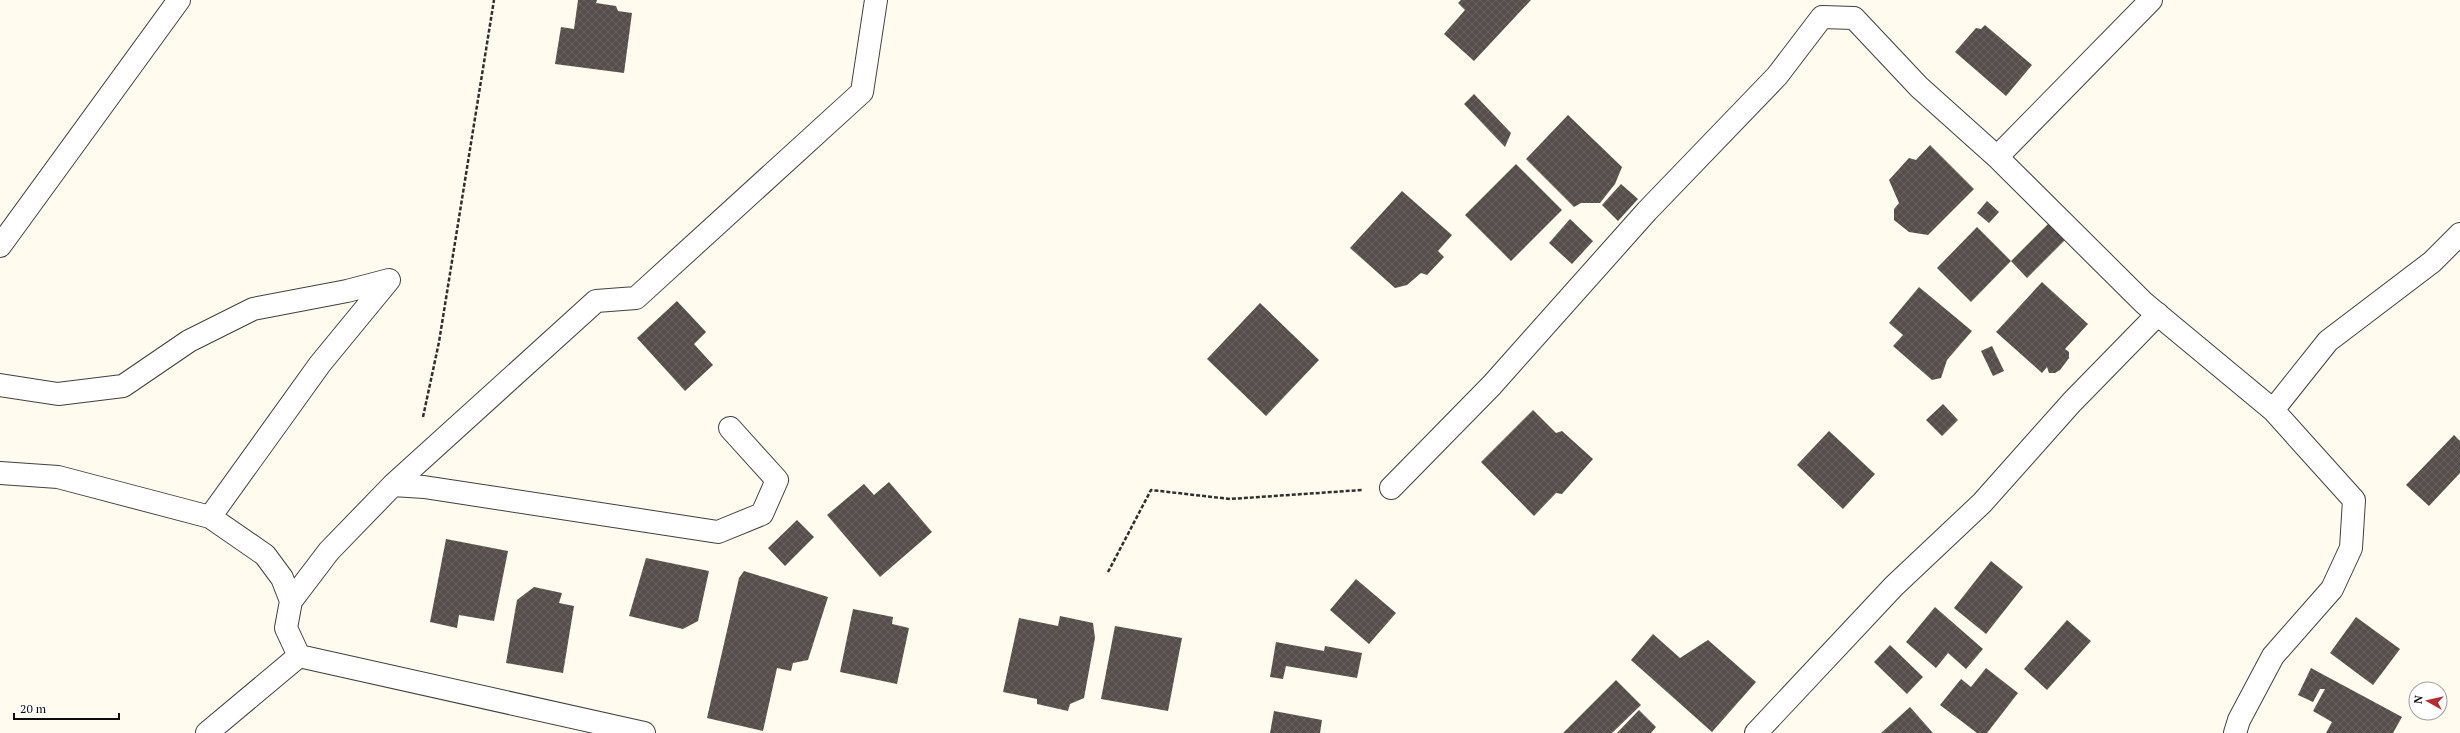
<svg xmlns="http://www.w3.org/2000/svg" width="2460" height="733" font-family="'PT Serif',serif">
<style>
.building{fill:url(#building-cross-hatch)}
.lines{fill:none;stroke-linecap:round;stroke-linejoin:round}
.minor-casing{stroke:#404040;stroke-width:24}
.path{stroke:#2f2f2f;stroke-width:2.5;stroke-dasharray:4 2;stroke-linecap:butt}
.minor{stroke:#fff;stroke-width:22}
</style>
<defs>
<pattern id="building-cross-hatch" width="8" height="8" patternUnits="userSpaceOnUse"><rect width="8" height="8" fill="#554e4a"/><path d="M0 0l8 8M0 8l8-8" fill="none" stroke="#686360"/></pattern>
</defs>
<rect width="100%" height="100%" fill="#fffbee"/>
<path class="building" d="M 578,0 L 597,0 L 596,3 L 616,6 L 618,11 L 632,13 L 624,73 L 555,64 L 561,27 L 574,29 Z
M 1461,0 L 1531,0 L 1474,61 L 1444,34 L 1465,10 L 1458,3 Z
M 1985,25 L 2032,65 L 2006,96 L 1955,52 L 1976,28 L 1981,29 Z
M 1474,94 L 1511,133 L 1505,147 L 1464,104 Z
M 1568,115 L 1622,167 L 1615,184 L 1600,203 L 1581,203 L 1574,207 L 1526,159 Z
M 1930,145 L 1974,189 L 1928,235 L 1909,232 L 1894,220 L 1894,209 L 1899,203 L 1889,180 L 1909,158 L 1916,160 Z
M 1516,164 L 1562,210 L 1511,261 L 1465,215 Z
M 1621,184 L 1638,199 L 1618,221 L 1602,205 Z
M 1402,191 L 1452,235 L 1438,251 L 1444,257 L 1427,275 L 1421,273 L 1407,285 L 1395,288 L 1350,248 Z
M 1987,201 L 1999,212 L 1989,223 L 1977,213 Z
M 1570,219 L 1593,241 L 1572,264 L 1549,243 Z
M 2049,223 L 2065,240 L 2027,278 L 2011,261 Z
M 1977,227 L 2011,261 L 1971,302 L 1937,268 Z
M 2042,282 L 2088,324 L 2065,349 L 2069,352 L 2069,358 L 2060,370 L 2055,373 L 2049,373 L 2047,367 L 2042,373 L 1996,332 Z
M 1919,287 L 1972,331 L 1947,360 L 1941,378 L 1932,380 L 1893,346 L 1903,335 L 1889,323 Z
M 677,301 L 706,332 L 694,344 L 713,365 L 685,391 L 637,338 Z
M 1260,303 L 1319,360 L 1266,416 L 1207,359 Z
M 1992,346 L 2004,371 L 1993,376 L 1981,351 Z
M 1943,404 L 1958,420 L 1942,436 L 1926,420 Z
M 1533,410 L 1556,433 L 1562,431 L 1593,459 L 1562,494 L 1556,493 L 1534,516 L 1481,462 Z
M 1829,431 L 1875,474 L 1843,509 L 1797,465 Z
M 2454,435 L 2460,441 L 2460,473 L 2429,506 L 2406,485 Z
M 889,482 L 932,532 L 880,577 L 827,515 L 864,484 L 874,495 Z
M 797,520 L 814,537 L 785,566 L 768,548 Z
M 446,539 L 508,551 L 494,621 L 459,615 L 457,628 L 430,622 Z
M 646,558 L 709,571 L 698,621 L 683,629 L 629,616 Z
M 1991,561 L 2023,587 L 1986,634 L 1954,608 Z
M 744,571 L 828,597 L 808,660 L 793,663 L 791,671 L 777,668 L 763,731 L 707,718 L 739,578 Z
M 1356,579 L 1396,613 L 1369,644 L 1330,610 Z
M 534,587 L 562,593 L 559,603 L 574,606 L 563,673 L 506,663 L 517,600 Z
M 1935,607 L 1983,649 L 1966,669 L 1948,653 L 1936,668 L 1906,642 Z
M 853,609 L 893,617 L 892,624 L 909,628 L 897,684 L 840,672 Z
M 1060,616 L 1093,623 L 1095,638 L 1084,698 L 1070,704 L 1068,711 L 1037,704 L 1037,699 L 1003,692 L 1019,618 L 1058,626 Z
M 2356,617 L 2400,649 L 2373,685 L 2330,653 Z
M 2067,620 L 2091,641 L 2047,690 L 2024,669 Z
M 1115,626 L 1182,638 L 1168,711 L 1101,699 Z
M 1653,634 L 1680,658 L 1708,640 L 1756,682 L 1712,732 L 1631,660 Z
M 1276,642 L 1324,651 L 1325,646 L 1362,653 L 1357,678 L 1286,666 L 1283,679 L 1270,677 Z
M 1890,645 L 1923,677 L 1907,694 L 1874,662 Z
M 1986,668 L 2018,693 L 1987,733 L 1977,733 L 1940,705 L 1961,679 L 1971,687 Z
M 2311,668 L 2402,717 L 2393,733 L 2326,733 L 2332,722 L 2313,711 L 2325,689 L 2320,689 L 2313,702 L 2298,695 Z
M 1616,680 L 1641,705 L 1612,733 L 1563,733 Z
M 1910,707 L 1933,733 L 1881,733 Z
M 1639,710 L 1656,727 L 1651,733 L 1617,733 Z
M 1274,711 L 1322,720 L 1320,733 L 1270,733 Z"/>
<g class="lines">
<defs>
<path id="minor" d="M 1997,157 L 2151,0
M 0,246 L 179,0
M 0,385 L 58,394 L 123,386 L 189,341 L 253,309 L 347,291 L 389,280 L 320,364 L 210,517
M 0,473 L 58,477 L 210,517 L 265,555 L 282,578 L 291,601 L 286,628 L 299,656 L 644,733
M 393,485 L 596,301 L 636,298 L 862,92 L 876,0
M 1391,488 L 1492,385 L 1647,211 L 1777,76 L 1822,17 L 1854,18 L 1919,87 L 1997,157 L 2144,303 L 2273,410 L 2328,341 L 2432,262 L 2460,234
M 291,601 L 329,551 L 393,485 L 424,487 L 718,532 L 762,514 L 777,480 L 730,428
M 207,733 L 299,656
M 1756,733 L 1894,586 L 1982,503 L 2072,402 L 2158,314
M 2235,733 L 2239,720 L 2273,656 L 2332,589 L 2351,548 L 2354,500 L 2273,410"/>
</defs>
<use href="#minor" class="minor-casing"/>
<path class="path" d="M 423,417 L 439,342 L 494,0
M 1108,572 L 1151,490 L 1230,499 L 1362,490"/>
<use href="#minor" class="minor"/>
</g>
<g transform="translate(2428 701) rotate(278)"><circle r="19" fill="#ffffff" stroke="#9e9e9e"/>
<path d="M0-3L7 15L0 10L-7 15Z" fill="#b92931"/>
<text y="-6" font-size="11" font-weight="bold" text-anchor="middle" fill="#0d0d0d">N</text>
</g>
<path d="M14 713v6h105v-6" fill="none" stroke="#0d0d0d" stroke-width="2"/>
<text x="20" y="713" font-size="12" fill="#0d0d0d" stroke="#ffffff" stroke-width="3" paint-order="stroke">20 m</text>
</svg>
